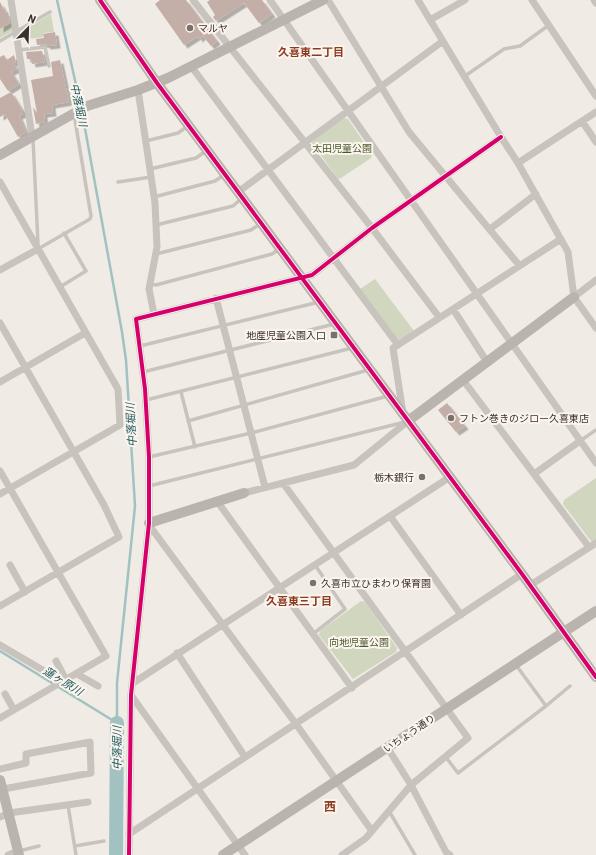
<svg xmlns="http://www.w3.org/2000/svg" width="596" height="855" font-family="Barlow,'Noto Sans JP',sans-serif">
<style>
.green{fill:#d1d6bf}
.lines{fill:none;stroke-linecap:round;stroke-linejoin:round}
.stream{stroke:#a1c2c1;stroke-width:2.5}
.river{stroke:#a1c2c1;stroke-width:14}
.building{fill:#c3afa7;filter:url(#shadow)}
.lane{stroke:#c9c3be;stroke-width:3.5}
.street{stroke:#c9c3be;stroke-width:7}
.secondary{stroke:#bab3ae;stroke-width:10}
.cycleway-casing{stroke:#fbf5ee;stroke-width:6}
.cycleway{stroke:#d6006c;stroke-width:4}
.poi-dot{fill:#7a716c;stroke:#fbf5ee;stroke-width:1.5}
.labels{text-anchor:middle;stroke-width:4;stroke-linejoin:round;paint-order:stroke}
.poi-label{font-size:10px;fill:#3b302b;stroke:#fbf5ee;text-anchor:start}
.park-label{font-size:10px;fill:#4a5a2e;stroke:#fbf5ee}
.street-label{font-size:10px;fill:#3b302b;stroke:#fbf5ee}
.neighbourhood-label{font-size:11px;font-weight:bold;fill:#8c3b22;stroke:#fbf5ee}
.water-label{font-size:11px;font-style:italic;fill:#1f5a5e;stroke:#fbf5ee}
.quarter-label{font-size:12px;font-weight:bold;fill:#8c3b22;stroke:#fbf5ee}
</style>
<defs>
<filter id="shadow"><feDropShadow dx="3.5" dy="3.5" stdDeviation="0" flood-color="#0004"/></filter>
</defs>
<rect width="100%" height="100%" fill="#f0ebe5"/>
<path class="green" d="M 51,14 L 54,32 L 43,33 L 43,37 L 21,40 L 20,32 Z
M 11,23 L 13,31 L 0,38 L 0,29 Z
M 344,118 L 348,119 L 372,154 L 371,158 L 341,178 L 338,179 L 312,143 L 313,140 Z
M 375,279 L 414,331 L 399,340 L 396,337 L 360,289 Z
M 596,478 L 596,540 L 593,542 L 590,540 L 563,504 L 564,500 Z
M 361,601 L 365,602 L 397,648 L 396,652 L 353,679 L 319,635 L 320,631 Z"/>
<g class="lines">
<path class="stream" d="M 57,0 L 81,107
M 82,112 L 122,332 L 126,360 L 135,506 L 117,683 L 117,723
M 0,651 L 117,723"/>
<path class="river" d="M 116,855 L 117,723"/>
</g>
<path class="building" d="M 160,0 L 186,0 L 217,41 L 211,46 L 203,36 L 199,39 L 198,36 L 184,45 L 155,4 Z
M 210,0 L 262,0 L 272,14 L 259,23 L 244,3 L 216,21 L 213,17 L 215,15 L 207,2 Z
M 0,2 L 6,13 L 8,12 L 10,23 L 0,29 Z
M 55,32 L 57,45 L 48,46 L 45,44 L 37,45 L 36,39 L 44,38 L 43,34 Z
M 42,51 L 45,62 L 32,64 L 31,59 L 27,59 L 26,52 Z
M 4,55 L 7,60 L 14,55 L 16,62 L 13,63 L 17,69 L 11,72 L 19,84 L 8,91 L 0,79 L 0,57 Z
M 60,60 L 69,102 L 52,105 L 53,113 L 44,114 L 45,122 L 36,124 L 33,107 L 37,113 L 31,80 L 53,76 L 51,62 Z
M 11,92 L 23,111 L 23,114 L 19,116 L 26,132 L 18,137 L 5,114 L 0,117 L 0,98 Z
M 447,403 L 465,426 L 456,432 L 438,410 Z"/>
<g class="lines">
<path class="lane" d="M 0,41 L 50,12
M 19,50 L 45,47 L 49,66
M 465,76 L 504,49 L 520,46 L 549,25
M 33,139 L 38,244
M 146,141 L 178,133 L 188,126
M 150,169 L 196,158 L 206,151
M 118,182 L 151,177
M 154,197 L 215,181 L 224,175
M 156,225 L 233,206 L 242,198
M 38,249 L 90,219 L 91,216 L 74,114
M 156,254 L 251,230 L 260,224
M 150,284 L 156,285 L 272,254 L 279,249
M 60,287 L 86,271 L 64,233
M 140,346 L 319,302
M 143,372 L 334,324
M 181,392 L 195,447
M 146,400 L 352,348
M 188,421 L 368,370
M 580,441 L 596,430
M 149,457 L 251,433 L 388,396
M 149,486 L 405,422
M 313,634 L 345,609 L 315,565
M 516,665 L 546,706 L 570,686
M 445,756 L 458,773 L 546,706
M 68,805 L 76,855
M 389,811 L 415,855
M 75,846 L 104,841
M 19,851 L 39,846"/>
<path class="street" d="M 11,0 L 32,136
M 193,0 L 372,228 L 439,317
M 270,0 L 596,463
M 328,0 L 409,132 L 519,265
M 418,0 L 501,137 L 518,163 L 568,252 L 574,297 L 596,328
M 532,0 L 596,96
M 594,0 L 596,3
M 430,20 L 465,0
M 191,66 L 398,345
M 138,90 L 155,203 L 157,247 L 149,289 L 154,314
M 582,121 L 596,142
M 518,163 L 596,112
M 0,182 L 118,389 L 120,425 L 0,494
M 238,192 L 443,41
M 490,229 L 536,194
M 0,270 L 38,249
M 574,297 L 596,280
M 216,298 L 265,487
M 453,309 L 487,362
M 0,323 L 104,505 L 119,537 L 0,606
M 463,380 L 589,547
M 0,382 L 85,333
M 403,413 L 393,348 L 561,239
M 0,471 L 106,656 L 0,718
M 534,474 L 580,441
M 283,483 L 468,738 L 411,785 L 366,838 L 342,855
M 244,493 L 354,465 L 408,421
M 217,501 L 352,688
M 390,516 L 461,615
M 149,525 L 296,724 L 372,831
M 10,565 L 25,592
M 529,586 L 596,543
M 0,645 L 63,682
M 177,653 L 245,757
M 56,661 L 66,680
M 77,674 L 98,686
M 133,683 L 450,477
M 5,694 L 14,710
M 131,695 L 245,855
M 387,747 L 411,785 L 446,852 L 450,855
M 0,769 L 26,763 L 26,754 L 90,742 L 91,773 L 3,789
M 0,817 L 9,813 L 88,802
M 129,834 L 522,574
M 8,855 L 18,851
M 129,855 L 131,695 L 149,523 L 149,457 L 145,389 L 136,319 L 312,275 L 372,228 L 501,137"/>
<path class="secondary" d="M 100,0 L 157,83 L 522,574 L 596,677
M 0,155 L 87,106 L 138,90 L 168,78 L 323,0
M 408,421 L 574,297
M 149,523 L 244,493
M 0,780 L 19,855
M 223,855 L 596,611"/>
<defs>
<path id="cycleway" d="M 100,0 L 157,83 L 522,574 L 596,677
M 129,855 L 131,695 L 149,523 L 149,457 L 145,389 L 136,319 L 312,275 L 372,228 L 501,137"/>
</defs>
<use href="#cycleway" class="cycleway-casing"/>
<use href="#cycleway" class="cycleway"/>
</g>
<g class="poi-dot">
<circle cx="190" cy="28" r="4"/>
<rect x="330" y="331" width="8" height="8" rx="2"/>
<circle cx="451" cy="418" r="4"/>
<circle cx="422" cy="477" r="4"/>
<circle cx="313" cy="583" r="4"/>
</g>
<g class="labels">
<g class="poi-label">
<text x="198" y="32">マルヤ</text>
<text x="326" y="339" text-anchor="end">地産児童公園入口</text>
<text x="459" y="422">フトン巻きのジロー久喜東店</text>
<text x="414" y="481" text-anchor="end">栃木銀行</text>
<text x="321" y="587">久喜市立ひまわり保育園</text>
</g>
<g class="park-label">
<text x="342" y="152">太田児童公園</text>
<text x="359" y="646">向地児童公園</text>
</g>
<g class="street-label">
<text transform="translate(409 733) rotate(-34)" y="4">いちょう通り</text>
</g>
<g class="neighbourhood-label">
<text x="311" y="56">久喜東二丁目</text>
<text x="299" y="605">久喜東三丁目</text>
</g>
<g class="water-label">
<text transform="translate(79 105) rotate(78)" y="4">中落堀川</text>
<text transform="translate(131 425) rotate(-93)" y="4">中落堀川</text>
<text transform="translate(63 681) rotate(32)" y="4">蓮ヶ原川</text>
<text transform="translate(117 748) rotate(-90)" y="4">中落堀川</text>
</g>
<g class="quarter-label">
<text x="330" y="811">西</text>
</g>
</g>
<g transform="translate(28 28) rotate(23)" stroke="#fbf5ee" stroke-width="3" paint-order="stroke">
<path d="M0-3L7 15L0 10L-7 15Z" fill="#3b302b"/>
<text y="-6" font-size="11" font-weight="bold" text-anchor="middle" fill="#3b302b">N</text>
</g>
</svg>
